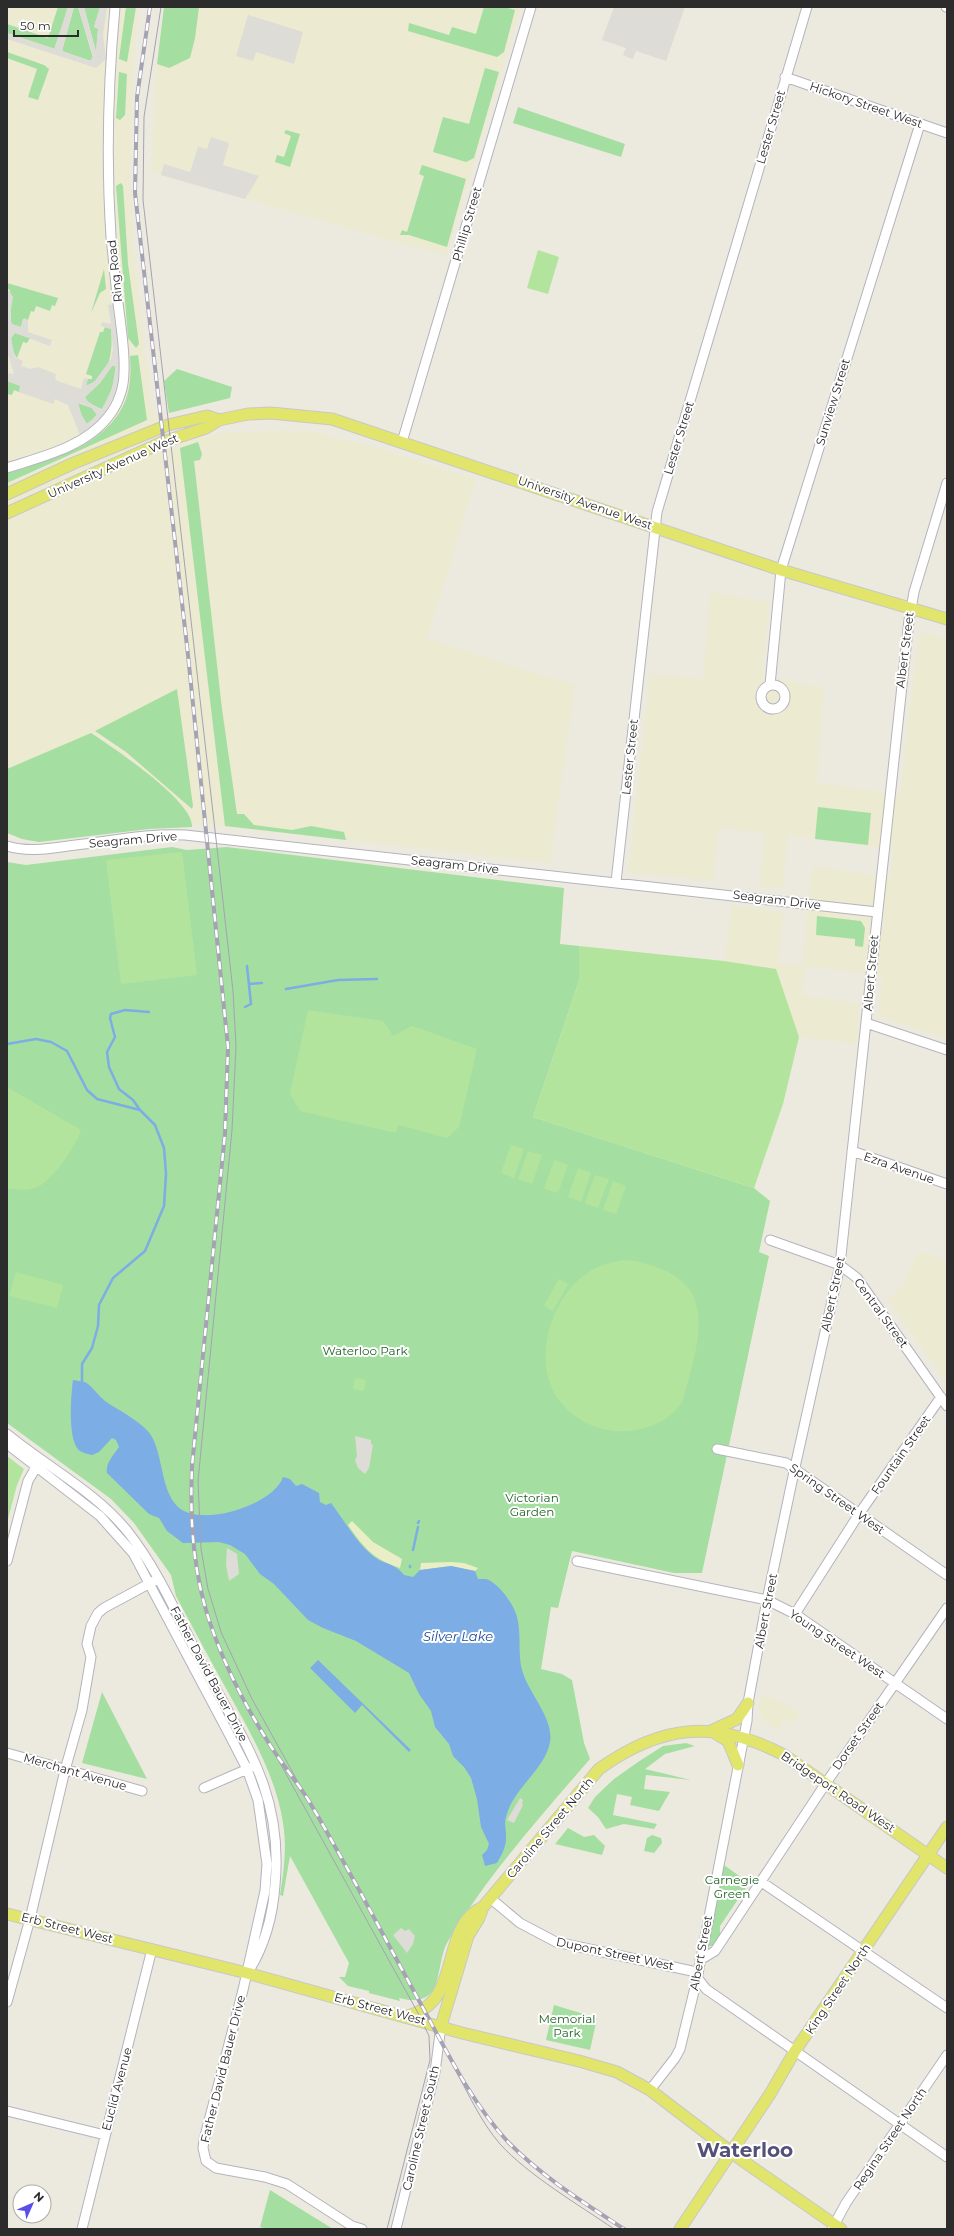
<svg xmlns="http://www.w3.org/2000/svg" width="954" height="2236" font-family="Montserrat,sans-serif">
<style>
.education{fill:#ecead1}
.green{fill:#a5dea1}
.sand{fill:#eaeec6}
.pitch{fill:#b3e49e}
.plaza{fill:#dddcd6;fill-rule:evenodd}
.water{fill:#7cade5}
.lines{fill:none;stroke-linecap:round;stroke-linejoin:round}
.stream{stroke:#7cade5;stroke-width:2.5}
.minor-casing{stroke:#b4b3be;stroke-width:11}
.major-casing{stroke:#c8c8c8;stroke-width:13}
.minor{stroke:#fff;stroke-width:9}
.major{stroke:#e1e56b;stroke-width:11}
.tram{stroke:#a5a2b4;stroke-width:1}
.rail-casing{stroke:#a5a2b4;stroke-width:4}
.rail{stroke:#fff;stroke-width:2.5;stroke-dasharray:8;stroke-linecap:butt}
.labels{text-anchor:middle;stroke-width:4;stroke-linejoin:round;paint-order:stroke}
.street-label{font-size:12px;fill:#2c2c2c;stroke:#fff}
.park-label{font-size:12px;fill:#216425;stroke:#fff}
.water-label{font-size:13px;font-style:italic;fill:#194893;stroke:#fff}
.town-label{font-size:20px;font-weight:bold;fill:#535079;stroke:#fff}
</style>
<rect width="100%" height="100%" fill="#eceadf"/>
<path class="education" d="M 7,7 L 139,7 L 134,53 L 132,112 L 130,169 L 133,244 L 152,409 L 157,416 L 161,451 L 200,437 L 224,433 L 285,430 L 312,432 L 375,447 L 476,479 L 427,639 L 575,685 L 550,863 L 232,827 L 161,822 L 7,828 Z
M 164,7 L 521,7 L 446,256 L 152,172 L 155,85 Z
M 710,592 L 769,602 L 762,676 L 824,687 L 817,783 L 900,794 L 918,640 L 922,634 L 927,633 L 947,639 L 947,1039 L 878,1016 L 882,975 L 805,967 L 802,995 L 860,1004 L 856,1044 L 799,1037 L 783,1104 L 754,1188 L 533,1117 L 579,981 L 579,946 L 724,961 L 732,906 L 784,912 L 778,963 L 802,965 L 812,866 L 890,878 L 893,850 L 788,835 L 783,888 L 759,886 L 765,834 L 719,827 L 713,880 L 628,873 L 650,674 L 703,679 Z
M 919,1251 L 947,1260 L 947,1382 L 887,1299 L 901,1289 Z
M 762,1696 L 778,1700 L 800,1714 L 793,1724 L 785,1719 L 778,1730 L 764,1721 L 758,1708 Z"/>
<path class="green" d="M 58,7 L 68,7 L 55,49 L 7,33 L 7,24 L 48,38 Z
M 74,7 L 78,7 L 93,58 L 91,61 L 62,51 Z
M 84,7 L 100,7 L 94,27 L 98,29 L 96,52 Z
M 126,7 L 136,7 L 127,62 L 119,59 Z
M 164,7 L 199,7 L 195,38 L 190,58 L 169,68 L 157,64 Z
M 484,7 L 504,7 L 515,10 L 504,52 L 497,57 L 408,31 L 409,23 L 449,35 L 452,27 L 476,34 Z
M 7,52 L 44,65 L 49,69 L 38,100 L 28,97 L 37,69 L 7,58 Z
M 485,68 L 499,72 L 474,158 L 466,162 L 433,152 L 443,117 L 469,124 Z
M 119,72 L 127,74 L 125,115 L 120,120 L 116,118 Z
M 518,107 L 625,144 L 621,157 L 513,123 Z
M 286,130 L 300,134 L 290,167 L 275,162 L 277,155 L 284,157 L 291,136 L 284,133 Z
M 422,165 L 466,179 L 447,247 L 409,235 L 400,235 L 402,230 L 407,232 L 424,176 L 419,174 Z
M 121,183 L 123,186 L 128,264 L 139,344 L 136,348 L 128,338 L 116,186 Z
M 104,269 L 106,289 L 100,293 L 91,313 Z
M 7,283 L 58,298 L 55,306 L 52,305 L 50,311 L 36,306 L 34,312 L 31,311 L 28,320 L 23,319 L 21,327 L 11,324 L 10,290 L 7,288 Z
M 105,327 L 111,329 C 113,350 111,379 85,386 L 88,379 L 92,379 L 92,376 L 86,374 L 100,332 L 103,332 Z
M 15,333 L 30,338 L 27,343 L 23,342 L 17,358 L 13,352 L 11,338 Z
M 138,355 L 147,420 L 7,483 L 7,473 C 51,460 108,446 126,399 C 131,385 131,370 130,356 Z
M 112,366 L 115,366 C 116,381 110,396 102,409 C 96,407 87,403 85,397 L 100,383 Z
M 177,369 L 232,387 L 230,398 L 169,413 L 164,381 Z
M 7,381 L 21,386 L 19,392 L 14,390 L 12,395 L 7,394 Z
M 78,403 L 92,408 L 97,415 L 87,424 L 82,417 Z
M 198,442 L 202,454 L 200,460 L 194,461 L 222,709 L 237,814 L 244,814 L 254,825 L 292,830 L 311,826 L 344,832 L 346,840 L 225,826 L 180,448 Z
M 177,689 L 193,806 L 192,809 L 126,752 L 95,731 Z
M 91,733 C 112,747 194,801 192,827 L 149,829 L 39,842 L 22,839 L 7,833 L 7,769 Z
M 818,807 L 871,813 L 868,845 L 815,839 Z
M 172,847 L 187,850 L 227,847 L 564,888 L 560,944 L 579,946 L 579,981 L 533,1117 L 754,1188 L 770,1201 L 759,1252 L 769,1256 L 702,1573 L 674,1573 L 572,1551 L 558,1608 L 551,1607 L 541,1669 L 562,1674 L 572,1680 L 584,1743 L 590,1759 C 539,1818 487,1876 447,1943 C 440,1955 439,1985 432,1992 C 423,2002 411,2001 399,1998 L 400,2001 L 369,1993 L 369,1991 L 348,1986 L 339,1977 L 345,1977 L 349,1963 L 290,1856 L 283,1896 L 280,1895 C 284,1870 287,1847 283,1823 C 276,1776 250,1732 228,1692 C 210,1660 193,1628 176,1596 L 171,1575 L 134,1523 L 111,1499 L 7,1423 L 7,862 L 26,865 Z
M 817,916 L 861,921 L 865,928 L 863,947 L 855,946 L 855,939 L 816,935 Z
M 102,1692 L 147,1779 L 82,1763 Z
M 686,1743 L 695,1746 L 665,1754 L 645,1769 L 691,1780 L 646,1775 L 644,1789 L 670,1792 L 659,1811 L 630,1805 L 632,1797 L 617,1794 L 613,1815 L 657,1824 L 654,1829 L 624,1824 L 606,1829 L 598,1817 L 588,1808 L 595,1797 L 614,1779 L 638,1762 L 663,1746 Z
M 568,1828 L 584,1837 L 594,1835 L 605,1846 L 602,1855 L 555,1844 Z
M 652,1835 L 661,1838 L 662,1843 L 654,1853 L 644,1851 L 647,1838 Z
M 724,1865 L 749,1883 L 720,1926 L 720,1936 L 713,1946 L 708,1946 Z
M 554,2005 L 597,2018 L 590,2050 L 546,2040 Z
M 270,2190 L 333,2229 L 267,2229 L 260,2227 Z"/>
<path class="sand" d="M 352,1521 L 373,1542 L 402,1559 L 400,1568 C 373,1559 364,1548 348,1525 Z
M 451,1562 L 464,1563 L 478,1568 L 475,1571 L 451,1566 L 420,1570 L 421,1563 Z"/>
<path class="pitch" d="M 538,250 L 559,257 L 548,294 L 527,288 Z
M 182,852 L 197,975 L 121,984 L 106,860 Z
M 579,946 L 724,961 L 776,969 L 799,1037 L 783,1104 L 754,1188 L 533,1117 L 579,981 Z
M 308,1010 L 383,1021 L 393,1036 L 412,1026 L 477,1049 L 459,1127 L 447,1138 L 398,1125 L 396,1133 L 300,1111 L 290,1094 Z
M 7,1087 L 81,1130 C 76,1146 52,1182 35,1188 C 26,1191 17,1189 7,1189 Z
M 511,1145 L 524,1149 L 514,1178 L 501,1173 Z
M 528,1151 L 542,1155 L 532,1184 L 518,1179 Z
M 554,1160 L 568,1165 L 558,1193 L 544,1189 Z
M 578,1168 L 591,1173 L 581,1202 L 568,1197 Z
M 595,1175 L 609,1179 L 598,1208 L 585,1203 Z
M 613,1181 L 626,1186 L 616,1214 L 603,1210 Z
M 623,1260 C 636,1260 649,1264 661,1269 C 721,1292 694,1354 683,1400 C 673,1418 656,1426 636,1430 C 599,1437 558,1415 548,1377 C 539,1342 556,1294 586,1274 C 596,1266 610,1263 623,1260 Z
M 16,1272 L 63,1285 L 57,1308 L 9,1296 Z
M 559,1279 L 568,1284 L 553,1311 L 544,1306 Z
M 355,1378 L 366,1380 L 364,1391 L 353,1389 Z
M 7,1456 L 24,1469 L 17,1485 L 7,1523 Z"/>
<path class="plaza" d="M 68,7 L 74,7 L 62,51 L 90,61 L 93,56 L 78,7 L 84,7 L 96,51 L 98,29 L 94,27 L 100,7 L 107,7 L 103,35 L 106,59 L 96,68 L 7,39 L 7,33 L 54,49 Z
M 614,7 L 685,7 L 666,61 L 636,51 L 633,59 L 627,57 L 623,55 L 626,48 L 602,40 Z
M 248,15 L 303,32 L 294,64 L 256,52 L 253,61 L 236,56 Z
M 211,137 L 229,143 L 223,165 L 259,176 L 245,199 L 161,175 L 164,164 L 190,172 L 198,147 L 207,149 Z
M 7,288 L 13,297 L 10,315 L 12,324 L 21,327 L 24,318 L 28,320 L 28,332 L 52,340 L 50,346 L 15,333 L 11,338 L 15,357 L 23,361 L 21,366 L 31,369 L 38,367 L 56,374 L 55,380 L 81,389 L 84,378 L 88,379 L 86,386 L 94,382 L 111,359 L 113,349 L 111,329 L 101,326 L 102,322 L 111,324 L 108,305 L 113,304 L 120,367 L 118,380 L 114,396 L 103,415 L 93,426 L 80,435 L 68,405 L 55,399 L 53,404 L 19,392 L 20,386 L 7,381 L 7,373 L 14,374 L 7,351 ZM 112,366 L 115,366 L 115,371 L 112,389 L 102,409 L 99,408 L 88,402 L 85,397 L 100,383 ZM 81,403 L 92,408 L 97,415 L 87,424 L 80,412 L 78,404 Z
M 355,1436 L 371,1440 L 371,1444 L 373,1445 L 369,1468 L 365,1474 L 358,1468 L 355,1460 L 357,1456 Z
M 227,1548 L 237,1554 L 239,1574 L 229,1581 L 226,1565 Z
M 520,1798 L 523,1800 L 522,1804 L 523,1805 L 514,1823 L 507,1820 Z
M 401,1928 L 405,1931 L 409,1929 L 415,1936 L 413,1944 L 407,1953 L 393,1935 Z"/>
<path class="water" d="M 73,1380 C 78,1381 85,1381 88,1384 C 94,1389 99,1396 105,1401 C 119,1411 148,1424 154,1441 C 163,1462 162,1490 177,1506 C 199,1529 274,1505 283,1477 L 290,1479 L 296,1486 L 302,1484 L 319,1493 L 320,1502 L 326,1505 L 331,1503 C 344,1520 356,1542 373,1556 C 384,1565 394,1562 404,1575 L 413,1577 L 420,1570 L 451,1566 L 475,1571 L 478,1579 C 481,1579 484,1579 486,1579 C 498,1583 508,1598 513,1607 C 524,1627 516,1652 523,1673 C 529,1693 554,1719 550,1742 C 545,1770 513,1788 506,1817 C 504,1823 506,1829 506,1835 C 507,1845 502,1855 497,1863 L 485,1866 L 482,1855 L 487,1850 L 489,1844 L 481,1827 L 477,1799 L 471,1778 L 464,1767 L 453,1756 L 449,1744 L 435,1727 L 431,1711 L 419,1694 L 409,1673 L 356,1641 L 323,1628 L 308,1620 L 274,1584 L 260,1574 L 245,1554 L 230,1545 L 219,1542 L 183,1543 L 167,1531 L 159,1518 L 149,1514 L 107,1473 C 105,1464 114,1454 119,1447 L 116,1440 L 112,1438 L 99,1452 L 92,1455 C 88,1454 83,1453 80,1451 C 67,1441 71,1395 73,1380 Z
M 318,1660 L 411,1750 L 409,1752 L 362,1705 L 355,1713 L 310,1668 Z"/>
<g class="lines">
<path class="stream" d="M 249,984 L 262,983
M 286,989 L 338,980 L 377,979
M 245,1007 L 251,1004 L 247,966
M 7,1044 L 36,1039 L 51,1042 L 67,1051 L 87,1090 L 97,1099 L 140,1110 L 155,1125 L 164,1148 L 166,1174 L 164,1206 L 145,1251 L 113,1278 L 99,1305 L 98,1326 L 92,1348 L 82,1364 L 82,1385
M 140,1110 L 133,1100 L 119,1089 L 109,1067 L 107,1052 L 115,1037 L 110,1018 L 111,1014 L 125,1010 L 149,1012
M 418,1523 L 419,1521
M 413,1550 L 418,1527
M 410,1567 L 410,1566"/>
<defs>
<path id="minor" d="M 946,7 L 947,7
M 785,77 L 947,133
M 402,442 L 531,7
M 7,468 C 41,457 85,447 108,417 C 118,405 124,388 124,372 C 125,354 122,336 120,318 C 116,291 114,264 111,237 C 106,160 108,84 115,7
M 770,685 L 781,570 L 920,124
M761 697a12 12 0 1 1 24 0a12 12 0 1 1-24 0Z
M 7,846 C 30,853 52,848 76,845 C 112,841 149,833 185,835 L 877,912
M 616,882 L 657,512 L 807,7
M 866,1023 L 947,1050
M 852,1151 L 947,1184
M 770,1240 L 840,1265 L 857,1278 L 947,1406
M 7,1434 C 47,1467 96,1492 128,1532 C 158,1570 178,1617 200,1660 C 241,1738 284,1790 275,1885 C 273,1914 265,1944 250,1969
M 7,1444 L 100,1516 L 133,1553 L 230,1736 L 247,1769 L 258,1800 L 267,1864 L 265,1891 L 243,1990 L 204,2140 L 203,2148 L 206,2161 L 216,2168 L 265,2177 L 287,2184 L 352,2226 L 362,2229
M 717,1449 L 786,1463 L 947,1575
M 7,1561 L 28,1481 L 39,1462
M 577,1561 L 767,1600 L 795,1614 L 947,1719
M 795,1614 L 859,1514 L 941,1397
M 7,1753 L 142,1791
M 204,1788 L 252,1767
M 760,1881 L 947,2008
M 490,1898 L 520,1923 L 556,1942 L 692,1971 L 706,1989 L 947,2157
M 700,1960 L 715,1951 L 826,1783 L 947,1608
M 7,2002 L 30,1919 L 65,1770 L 82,1710 L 91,1657 L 87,1644 L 91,1626 L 98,1613 L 104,1608 L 154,1581
M 650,2090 L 675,2058 L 680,2049 L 697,1979 L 747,1721 L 748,1703 L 767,1600 L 795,1467 L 840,1265 L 909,620 L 914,592 L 947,483
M 7,2111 L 105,2135
M 82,2229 L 152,1949
M 396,2229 L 435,2072 L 441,2026
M 832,2229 L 846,2203 L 947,2055"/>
<path id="major" d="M 7,494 L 74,463 L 168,425 L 207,416 L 219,420
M 7,513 L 163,442 L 206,428 L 219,420 L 248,414 L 271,413 L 332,419 L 781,570 L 947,619
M 711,1731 L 737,1719 L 748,1703
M 715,1733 L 728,1741 L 738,1765
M 7,1914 L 247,1973 L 462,2033 L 579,2061 L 617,2072 L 650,2090 L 743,2161 L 841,2229
M 407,2016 C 464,2003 438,1927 483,1907
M 441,2026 L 468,1936 L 479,1918 L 483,1907 L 599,1769 C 662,1724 716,1719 784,1755 L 947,1868
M 680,2229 L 770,2094 L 795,2051 L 947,1827"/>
</defs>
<use href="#minor" class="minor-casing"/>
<use href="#major" class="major-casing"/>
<use href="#minor" class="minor"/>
<use href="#major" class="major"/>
<path class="tram" d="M 161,7 L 144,117 L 143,200 L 216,839 L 233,991 L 236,1046 L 232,1130 L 198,1481 L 201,1549 L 208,1589 L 221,1632 L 252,1699 L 308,1800
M 148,25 L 151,7
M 203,811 L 221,965
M 270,1745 L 418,2013 L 429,2036 L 430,2060 L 387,2229
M 453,2066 C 468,2092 480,2121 500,2144 C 528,2175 579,2205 614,2229"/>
<defs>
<path id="rail" d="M 150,7 L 137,97 L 135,193 L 188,655 L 228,1047 L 225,1133 L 192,1466 C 190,1514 192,1563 206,1610 C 220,1657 244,1704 270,1745 C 282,1764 297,1782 309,1801 C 349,1869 385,1939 423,2008 C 448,2054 472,2103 508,2142 C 541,2176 584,2203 624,2229"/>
</defs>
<use href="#rail" class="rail-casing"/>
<use href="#rail" class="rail"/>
</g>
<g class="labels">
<g class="street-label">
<text transform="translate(866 105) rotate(19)" y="4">Hickory Street West</text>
<text transform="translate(771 127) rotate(-74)" y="4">Lester Street</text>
<text transform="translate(467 224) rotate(-74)" y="4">Phillip Street</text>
<text transform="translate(115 271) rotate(-96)" y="4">Ring Road</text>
<text transform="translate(833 402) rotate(-73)" y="4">Sunview Street</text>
<text transform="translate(679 438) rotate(-73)" y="4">Lester Street</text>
<text transform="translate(113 466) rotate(-24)" y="4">University Avenue West</text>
<text transform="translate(585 503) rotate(19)" y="4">University Avenue West</text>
<text transform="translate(905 650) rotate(-83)" y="4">Albert Street</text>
<text transform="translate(630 757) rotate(-84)" y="4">Lester Street</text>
<text transform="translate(133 840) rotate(-5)" y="4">Seagram Drive</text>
<text transform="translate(455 865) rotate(6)" y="4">Seagram Drive</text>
<text transform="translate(777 900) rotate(7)" y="4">Seagram Drive</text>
<text transform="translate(871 973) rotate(-85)" y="4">Albert Street</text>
<text transform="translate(899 1168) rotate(19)" y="4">Ezra Avenue</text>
<text transform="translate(833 1294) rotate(-78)" y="4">Albert Street</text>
<text transform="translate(881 1313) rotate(54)" y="4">Central Street</text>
<text transform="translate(901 1455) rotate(-55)" y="4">Fountain Street</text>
<text transform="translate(837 1499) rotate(35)" y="4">Spring Street West</text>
<text transform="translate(766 1611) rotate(-79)" y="4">Albert Street</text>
<text transform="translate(837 1644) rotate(34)" y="4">Young Street West</text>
<text transform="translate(209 1674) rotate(62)" y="4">Father David Bauer Drive</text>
<text transform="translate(858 1736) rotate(-55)" y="4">Dorset Street</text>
<text transform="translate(75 1772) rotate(16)" y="4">Merchant Avenue</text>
<text transform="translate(838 1792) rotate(34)" y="4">Bridgeport Road West</text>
<text transform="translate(550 1828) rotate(-50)" y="4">Caroline Street North</text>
<text transform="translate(67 1928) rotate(14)" y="4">Erb Street West</text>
<text transform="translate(701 1953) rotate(-79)" y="4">Albert Street</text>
<text transform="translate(615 1954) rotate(12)" y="4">Dupont Street West</text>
<text transform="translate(838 1989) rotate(-56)" y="4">King Street North</text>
<text transform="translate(380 2009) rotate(15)" y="4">Erb Street West</text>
<text transform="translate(223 2069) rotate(-76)" y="4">Father David Bauer Drive</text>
<text transform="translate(117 2089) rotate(-75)" y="4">Euclid Avenue</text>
<text transform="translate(421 2128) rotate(-77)" y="4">Caroline Street South</text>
<text transform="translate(890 2139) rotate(-56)" y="4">Regina Street North</text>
</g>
<g class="park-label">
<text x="365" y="1355">Waterloo Park</text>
<text x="532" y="1502">Victorian<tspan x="532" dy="14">Garden</tspan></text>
<text x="732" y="1884">Carnegie<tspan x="732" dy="14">Green</tspan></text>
<text x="567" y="2023">Memorial<tspan x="567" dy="14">Park</tspan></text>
</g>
<g class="water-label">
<text x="458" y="1641">Silver Lake</text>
</g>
<g class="town-label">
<text x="745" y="2157">Waterloo</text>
</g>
</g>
<rect width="954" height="2236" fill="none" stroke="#2c2c2c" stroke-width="16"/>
<g transform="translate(32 2204) rotate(45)"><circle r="19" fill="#ffffff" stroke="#ababab"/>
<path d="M0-3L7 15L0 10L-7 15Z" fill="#5a4eeb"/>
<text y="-6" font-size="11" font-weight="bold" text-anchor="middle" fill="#2c2c2c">N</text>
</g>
<path d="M14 30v6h64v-6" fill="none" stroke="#2c2c2c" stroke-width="2"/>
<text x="20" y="30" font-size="12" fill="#2c2c2c" stroke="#ffffff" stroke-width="3" paint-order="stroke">50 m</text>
</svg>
